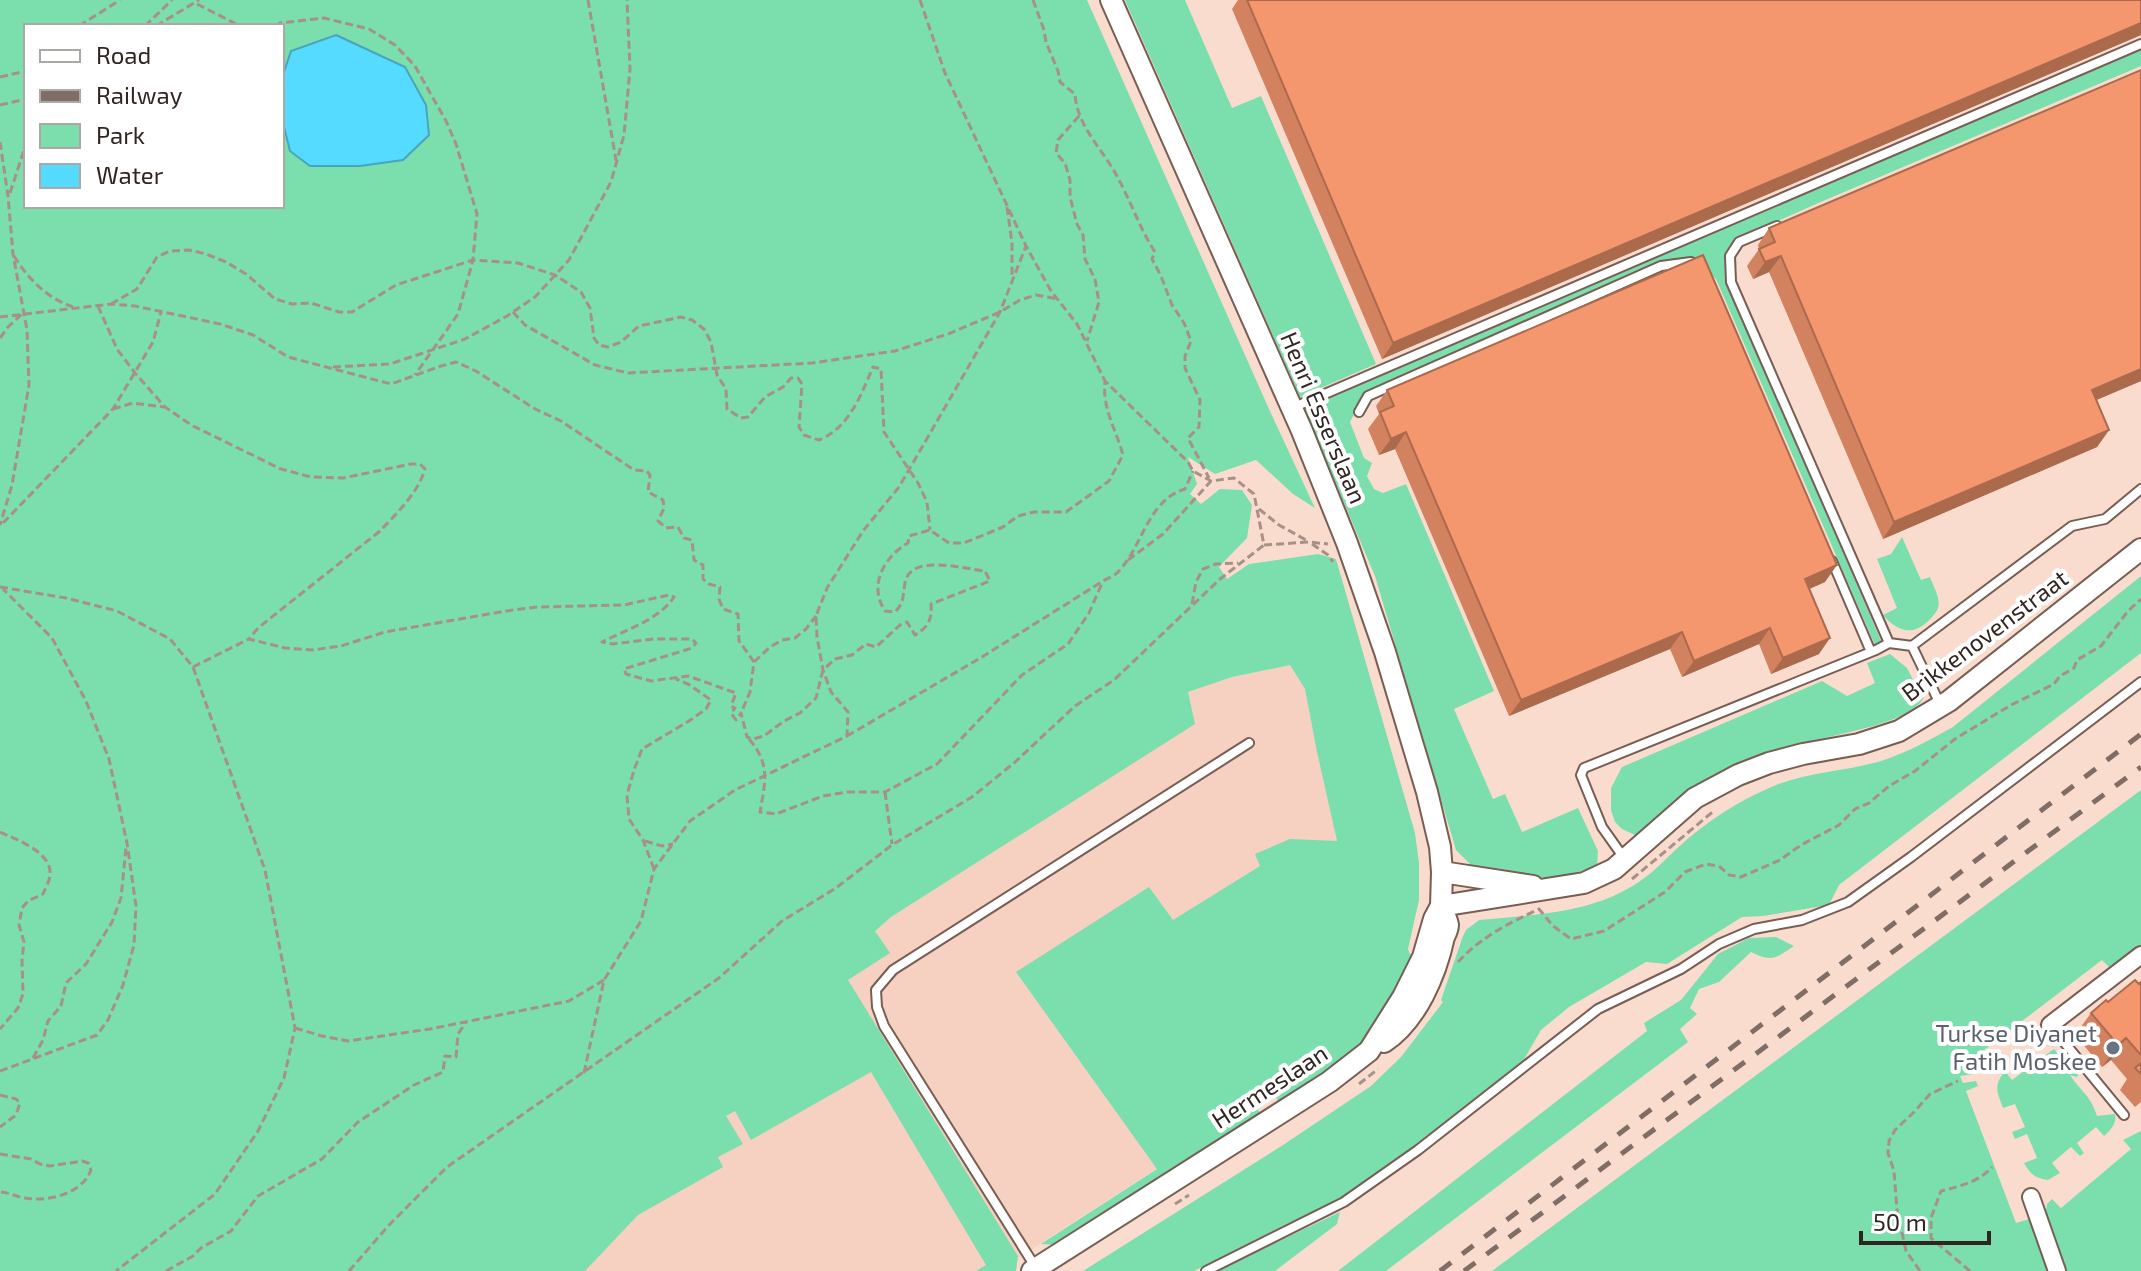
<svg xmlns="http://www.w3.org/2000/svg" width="2141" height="1271" font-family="'Exo 2',sans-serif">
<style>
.built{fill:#f6d0c0}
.green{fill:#7bdead;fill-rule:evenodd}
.water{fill:#54dbff;stroke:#49a4bc;stroke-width:2}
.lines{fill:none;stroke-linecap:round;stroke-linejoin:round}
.service-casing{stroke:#775d52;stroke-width:12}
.minor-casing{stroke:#775d52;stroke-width:20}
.tertiary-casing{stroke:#775d52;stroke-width:24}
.path{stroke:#a79187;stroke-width:3;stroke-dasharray:8 4;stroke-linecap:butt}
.service{stroke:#fff;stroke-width:8}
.minor{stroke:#fff;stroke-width:16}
.tertiary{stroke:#fff;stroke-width:20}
.rail{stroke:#806d65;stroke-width:5;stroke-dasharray:14 14;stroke-linecap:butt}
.wall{fill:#d3825f}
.shaded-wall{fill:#ac6a4d}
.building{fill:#f5976e;stroke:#ac6a4d;stroke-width:2}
.worship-dot{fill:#6b7280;stroke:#fff;stroke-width:3}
.labels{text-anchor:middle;stroke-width:8;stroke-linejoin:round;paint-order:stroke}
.street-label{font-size:24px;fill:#302520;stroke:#fff}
.worship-label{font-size:24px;fill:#5b616d;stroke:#fff;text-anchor:end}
</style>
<rect width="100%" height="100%" fill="#fadccf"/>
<path class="built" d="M 1290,665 L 1305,689 L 1317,752 L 1337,841 L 1335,1053 L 998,1271 L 563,1271 L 841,959 L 891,917 L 1194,724 L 1188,692 L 1232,677 Z"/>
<path class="green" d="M 0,0 L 1087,0 L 1269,409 L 1315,508 L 1293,494 L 1256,460 L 1215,474 L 1188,457 L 1197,484 L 1190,494 L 1201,504 L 1220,489 L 1242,490 L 1252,505 L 1247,538 L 1219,567 L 1227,579 L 1249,564 L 1318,554 L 1336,559 L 1415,833 L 1419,863 L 1419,900 L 1408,949 L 1410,954 L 1417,957 C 1400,991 1377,1031 1347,1055 C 1326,1072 1301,1086 1279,1102 L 1267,1084 L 1249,1095 L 1262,1116 L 1056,1245 L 1041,1244 L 1157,1169 L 1016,972 L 1149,887 L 1173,920 L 1260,866 L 1255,854 L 1290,839 L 1337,841 L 1317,752 L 1305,689 L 1290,665 L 1232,677 L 1188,692 L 1195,724 L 891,917 L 875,931 L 890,953 L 848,980 L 1018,1256 L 1016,1271 L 976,1271 L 986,1265 L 871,1072 L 751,1140 L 735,1111 L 726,1116 L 743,1144 L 718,1157 L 723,1167 L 638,1215 L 585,1271 L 0,1271 ZM 26,26 L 282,26 L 282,78 L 292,51 L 290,151 L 282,119 L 282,206 L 26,206 Z
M 1125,0 L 1185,0 L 1232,108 L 1261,96 L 1376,364 L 1300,397 Z
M 2141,47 L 2141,66 L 1816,204 L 1736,240 L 1726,253 L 1727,277 L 1730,288 L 1881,641 L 1875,645 L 1716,279 L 1698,262 L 1661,263 L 1366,391 L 1350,422 L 1364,458 L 1372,463 L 1367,476 L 1374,489 L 1383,493 L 1406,484 L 1494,691 L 1454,709 L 1493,799 L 1505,794 L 1522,832 L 1578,808 L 1598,851 L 1597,866 L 1561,877 L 1521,878 L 1472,866 L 1456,850 L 1375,576 L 1304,409 L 1370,378 Z
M 1902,537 L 1921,580 L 1930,577 C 1933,586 1941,598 1938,608 C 1936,613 1930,620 1926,623 C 1910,637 1895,629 1883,615 L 1897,608 L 1877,559 L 1891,554 Z
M 2141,576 L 2141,653 L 1839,885 L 1829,905 L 1763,916 L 1742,917 L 1667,964 L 1646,962 L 1569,1007 L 1541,1030 L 1523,1061 L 1412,1148 L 1338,1201 L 1284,1225 L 1194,1271 L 1083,1271 L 1283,1145 L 1371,1086 L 1401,1057 L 1443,1002 L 1441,1000 L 1463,936 L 1466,930 L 1479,920 C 1538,914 1598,914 1647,876 C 1660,866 1670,854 1683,843 C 1709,820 1737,802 1769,788 C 1806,771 1849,772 1887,759 C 1910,751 1931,739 1953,727 Z
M 1890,654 L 1907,668 L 1923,699 C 1913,716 1877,725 1858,730 C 1815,741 1768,749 1728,768 C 1696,784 1670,809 1644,831 L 1635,835 L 1622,829 L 1615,822 L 1611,810 L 1611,788 L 1622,767 L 1822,681 L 1847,696 L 1875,683 L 1867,663 Z
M 2141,790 L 2141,946 L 2111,969 L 2102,960 L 1971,1060 L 1978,1071 L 1973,1074 L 1960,1076 L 1963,1083 L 1976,1081 L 1978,1086 L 1966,1091 L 2016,1223 L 2029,1219 L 2043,1253 L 2048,1271 L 1492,1271 Z
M 1776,937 L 1794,946 C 1775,959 1772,962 1751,952 L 1719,982 L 1699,989 L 1690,1008 L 1697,1014 L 1680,1029 L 1688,1042 L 1386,1271 L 1338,1271 L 1647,1031 L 1644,1023 L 1681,1000 L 1718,954 L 1749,938 Z
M 2054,1049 L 2070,1068 L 2075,1064 L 2080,1069 L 2077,1077 L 2070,1075 C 2081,1092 2090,1094 2097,1116 L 2115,1114 C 2117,1123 2111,1130 2104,1136 L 2096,1127 L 2077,1143 L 2084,1153 L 2080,1156 L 2071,1147 L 2052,1163 L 2060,1173 L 2048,1180 C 2035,1178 2031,1175 2024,1163 L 2037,1158 L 2027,1134 L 2015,1139 L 2012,1132 L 2025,1127 L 2015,1104 L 2003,1108 C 1997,1091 1993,1086 2005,1071 L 2012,1080 L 2027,1069 L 2020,1059 L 2025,1055 L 2033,1064 Z
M 2141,1131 L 2141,1271 L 2065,1271 L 2042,1217 L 2046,1211 L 2047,1204 L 2052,1199 L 2061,1208 L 2131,1149 L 2123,1140 Z
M 1340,1212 L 1337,1224 L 1275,1271 L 1217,1271 Z"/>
<path class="water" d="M 336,35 L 405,67 L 426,105 L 429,135 L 403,160 L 360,166 L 310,166 L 290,151 L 282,119 L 282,78 L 291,51 Z"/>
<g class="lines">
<defs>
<path id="service" d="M 1777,226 L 1739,242 L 1730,256 L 1731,282 L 1889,643 L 1912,646 L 1941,706
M 1292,408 L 2141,44
M 1359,412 L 1368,396 L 1661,266 L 1691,262 L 1694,264
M 1832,561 L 1871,652
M 1912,646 L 2072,526 L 2105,519 L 2141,489
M 1624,858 L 1602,827 L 1581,775 L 1584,768 L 1876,650 L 1889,643
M 2050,1025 L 2124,1115
M 1036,1268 L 884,1026 L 877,1007 L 876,990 L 893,970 L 1249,743
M 1206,1271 L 1344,1202 L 1418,1150 L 1598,1009 L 1681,969 L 1719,944 L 1754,929 L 1802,920 L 1848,902 L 1911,857 L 2141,682"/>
<path id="minor" d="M 2050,1025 L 2141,955
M 2031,1197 L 2057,1271"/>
<path id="tertiary" d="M 1442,872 L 1533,886
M 1441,906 L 1584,883 L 1614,869 L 1695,798 L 1738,775 L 1769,763 L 1803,754 L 1859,744 L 1899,731 L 1949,701 L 2141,549
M 1384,1042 C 1417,1020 1436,974 1444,937 C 1446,933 1448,929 1448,925 C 1447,919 1443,912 1441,906
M 1032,1271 L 1329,1082 L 1369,1051 L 1403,997 L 1423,957 L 1434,919 L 1441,906 L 1442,872 L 1440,847 L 1427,792 L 1385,652 L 1347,543 L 1302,431 L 1111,0"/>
</defs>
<use href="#service" class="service-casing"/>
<use href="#minor" class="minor-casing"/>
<use href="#tertiary" class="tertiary-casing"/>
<path class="path" d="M 588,0 L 616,160
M 920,0 L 945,73 L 1026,246 L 1051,291 L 1077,324 L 1105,381
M 1033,0 L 1044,30 L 1046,42 L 1058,71 L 1060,82 L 1075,94 C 1077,127 1103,149 1118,178 C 1131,202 1140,229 1155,252 L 1152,259 L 1161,276 L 1172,305 L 1184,323 L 1191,341 L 1185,356 L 1185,368 L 1200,400 L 1199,427 L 1188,438 L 1209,478
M 197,4 L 240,26
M 79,26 L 120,0
M 145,26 L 172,0
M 156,26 L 199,0
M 275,26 L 280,23 L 324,18 L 369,29 L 395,45 L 415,66 L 446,121 L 456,144 L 477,214 L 473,260 L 458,314 L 415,375
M 0,77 L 26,71
M 0,105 L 26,99
M 1079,116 L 1058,140 L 1056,153 L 1065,163 L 1070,180 L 1070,197 L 1077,224 L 1083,235 L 1085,259 L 1095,279 L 1099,302 L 1087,341
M 0,142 L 8,196 L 13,254 L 27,330 L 29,385 L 12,485 L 0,525
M 10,193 L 26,144
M 1007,207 L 1012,243 L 1012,279
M 14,256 C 28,279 47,298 73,307
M 111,304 L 137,289 L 157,257 L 170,251 L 189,250 L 206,254 L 226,262 L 246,274 L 275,299 L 292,304 L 311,303 L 339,312 L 352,312 L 396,285 L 473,260 L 518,263 L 555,275 L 581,292 L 590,308 L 594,338 L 599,345 L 608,347 L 621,342 L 639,326 L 681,317 L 692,320 L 704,329 L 711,342 L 717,375 L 726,389 L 727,409 L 741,418 L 748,417 L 765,397 L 783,387 L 791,378 L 798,378 L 802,384 L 799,427 L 804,435 L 819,440 C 849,428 861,395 873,367 L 881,369 L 884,432 L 918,483 L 927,502 L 930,530
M 98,306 L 117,349 L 135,373 L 165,407 L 193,426 L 281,469 L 311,477 L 343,478 L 411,464 L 420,464 L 425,469 C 418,493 397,513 380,531 L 258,628 L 249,639 L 285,648 L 312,650 L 341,646 L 385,632 L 506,611 L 537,607 L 624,605 L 669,595 L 674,597 C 659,620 625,630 602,642 L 612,644 L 654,639 L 692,639 L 696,643 L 692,648 L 624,669 L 626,674 L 651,681 L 688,676 L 736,693 L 731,706 L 735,708 L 731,713 L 736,720 L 741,713 L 747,737 L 753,739 L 764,736 L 784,721 L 800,713 L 816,698 L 823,670 L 835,659 L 852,655 L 866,644 L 876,647 L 900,625 L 907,622 L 915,635 C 929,627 932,619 931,604 L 990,581 L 985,571 C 964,569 910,553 905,583 C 903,595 904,603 895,612 L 885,611 C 868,585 884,557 908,543 L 909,536 L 930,530 L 949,543 L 964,543 L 1003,527 L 1018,516 L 1034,512 L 1066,512 L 1109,481 L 1123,455 C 1116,429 1102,409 1105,381 L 1188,462 L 1193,471 L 1211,481
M 513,312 L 525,325 L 595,365 L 628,373 L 812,363 L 895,351 L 948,334 L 1000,312 L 1020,300 L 1036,295 L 1058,299
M 0,317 L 111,304 L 135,306 L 220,324 L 253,335 L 288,357 L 391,384 L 441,366 L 456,362 L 476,371 L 535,409 L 561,421 L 634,470 L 647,471 L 650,475 L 648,492 L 663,500 L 664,508 L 658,521 L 666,528 L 678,527 L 684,538 L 692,540 L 694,560 L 703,565 L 703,579 L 709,584 L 720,587 L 719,599 L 723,609 L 738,614 L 739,641 L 754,662 L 750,692 L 741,713
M 0,338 L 8,327 L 22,314
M 333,367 L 390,364 L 465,339 L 507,316 L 535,297 L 569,260 L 611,182 L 624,135 L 630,69 L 627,0
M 113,409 L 133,403 L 164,407
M 1259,509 L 1279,525 L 1306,540
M 3,523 L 113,409 L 153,342 L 161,312
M 1312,544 L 1328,555 L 1333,562
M 1128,560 L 1163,534 L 1211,481 L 1234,478 L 1254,494 L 1264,545 L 1309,542 L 1328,544
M 0,587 L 66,598 L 117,611 L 170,639 L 193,667 L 265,870 L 295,1028 L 284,1078 L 258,1131 L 215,1194 L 116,1271
M 1192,604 L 1196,582 L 1203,569 L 1216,564 L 1238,563
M 754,662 L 770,647 L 782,640 L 795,638 L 806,629 L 816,616
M 193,667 L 249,639
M 847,736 L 982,657 L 1103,581 C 1108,578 1115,576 1119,571 C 1143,545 1148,500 1185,489 L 1193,471
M 749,739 C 771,764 765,783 760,812 L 776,814 L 823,796 L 847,792 L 885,792 L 937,764 L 1022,675 L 1068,644 L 1089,613 L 1103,581
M 885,792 L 892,844
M 0,832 C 17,840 53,852 50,876 C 49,882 45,889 43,894 L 28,901 L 22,908 L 19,925 L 24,942 L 22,960 L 23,994 L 18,1008 L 0,1029
M 645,841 L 662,846 L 673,844
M 654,869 L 643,840 L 629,819 L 627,795 L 634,770 L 642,749 L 689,721 L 706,709 L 711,700 L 688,684 L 676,679
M 1632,879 L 1715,810
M 1458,962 C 1481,937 1509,923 1539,909 L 1553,926 L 1571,939 L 1604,931 L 1665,892 L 1685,872 L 1706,864 L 1719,866 L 1729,875 L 1741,877 L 1780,860 L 1801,845 L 1839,825 L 1855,809 L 1869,803 L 1889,786 L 1915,771 L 1955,739 L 2011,705 L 2054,684 L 2060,676 L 2074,668 L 2077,660 L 2101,646 L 2128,611 L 2141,599
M 295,1028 L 322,1036 L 348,1041 L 430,1029 L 569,1001 L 604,980
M 33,1058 L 43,1040 L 48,1021 L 61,1006 L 66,983 L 86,964 L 112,922 L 121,898 L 126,848
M 0,1071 L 97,1035 L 108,1020 L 123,985 L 134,945 L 136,906 L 127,843 L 109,759 L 86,701 L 52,638 L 3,589
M 584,1073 L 604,980 L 641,921 L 654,869 L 690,821 L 735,790 L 847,736 L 848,712 L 831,692 L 823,670 L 817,637 L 816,616 L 827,588 L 863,531 L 899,487 L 1000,312 L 1026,246
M 1359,1084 L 1378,1069
M 0,1095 L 16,1099 L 20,1103 L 16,1115 L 0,1127
M 0,1154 L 31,1159 L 40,1164 L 50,1166 L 82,1161 L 88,1163 L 91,1170 C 82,1194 48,1202 25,1198 C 16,1197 9,1192 0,1192
M 1175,1204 L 1189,1195
M 166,1271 L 193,1256 L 201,1248 L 231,1231 L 258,1196 L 322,1159 L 358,1122 L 414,1085 L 443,1072 L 445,1056 L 456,1057 L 458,1034 L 466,1022
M 349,1271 L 390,1224 L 447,1167 L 719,978 L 782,921 L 836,888 L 892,845 L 972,797 L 1014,763 L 1075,706 L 1114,680 L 1220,579 L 1264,545
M 1920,1271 L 1906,1251 L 1897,1210 L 1894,1171 L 1888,1153 L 1889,1141 L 1895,1130 L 1914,1112 L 1930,1094 L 1958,1081
M 1970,1271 L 1931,1238 L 1931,1218 L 1941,1191 C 1960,1186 1979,1182 1992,1167"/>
<use href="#service" class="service"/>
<use href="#minor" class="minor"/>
<use href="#tertiary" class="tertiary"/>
<path class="rail" d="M 1440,1271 L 2141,734
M 1464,1271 L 2141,767"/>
</g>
<path class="wall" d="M 1238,0 L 2141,0 L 2141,35 L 1382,359 L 1232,9 Z
M 2141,70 L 2141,381 L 2096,400 L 2109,430 L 2097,447 L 1883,539 L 1769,272 L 1753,279 L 1747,266 L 1759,249 L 1758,245 L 1769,228 Z
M 1387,390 L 1825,582 L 1809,589 L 1819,654 L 1771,674 L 1759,644 L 1682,677 L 1670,649 L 1509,716 L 1395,449 L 1379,455 L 1368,429 L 1379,414 L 1376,406 Z
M 2141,982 L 2141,1102 L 2135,1107 L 2120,1090 L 2127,1079 L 2111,1060 L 2102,1067 L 2075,1035 L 2091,1013 Z"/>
<path class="shaded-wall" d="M 2141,23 L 2141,35 L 1382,359 L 1393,343 Z
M 1781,256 L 1769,272 L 1753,279 L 1765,262 Z
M 2141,369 L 2141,381 L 2080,407 L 2092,390 Z
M 2109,430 L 2097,447 L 1883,539 L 1894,522 Z
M 1406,432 L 1395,449 L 1379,455 L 1391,439 Z
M 1837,565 L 1825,582 L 1793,596 L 1805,579 Z
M 1770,628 L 1759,644 L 1682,677 L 1694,661 Z
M 1682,632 L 1670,649 L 1509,716 L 1521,700 Z
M 1830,638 L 1819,654 L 1771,674 L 1783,658 Z
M 2126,1038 L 2111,1060 L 2102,1067 L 2118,1045 Z"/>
<path class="building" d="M 1247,0 L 2141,0 L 2141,23 L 1393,343 Z
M 2141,70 L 2141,369 L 2092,390 L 2109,430 L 1894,522 L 1781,256 L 1765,262 L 1759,249 L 1775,242 L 1769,228 Z
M 1703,255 L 1837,565 L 1805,579 L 1830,638 L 1783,658 L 1770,628 L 1694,661 L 1682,632 L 1521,700 L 1406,432 L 1391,439 L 1380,412 L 1394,406 L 1387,390 Z
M 2135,980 L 2139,984 L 2141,982 L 2141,1055 L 2126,1038 L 2118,1045 L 2091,1013 L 2106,1000 L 2108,1002 Z
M 2141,1063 L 2141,1074 L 2135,1068 Z"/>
<circle class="worship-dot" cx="2113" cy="1048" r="8"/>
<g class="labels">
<g class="street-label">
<text transform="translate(1323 418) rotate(67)" y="8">Henri Esserslaan</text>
<text transform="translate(1985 636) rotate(-37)" y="8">Brikkenovenstraat</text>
<text transform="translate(1270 1087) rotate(-33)" y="8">Hermeslaan</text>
</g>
<g class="worship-label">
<text x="2097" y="1042">Turkse Diyanet<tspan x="2097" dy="28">Fatih Moskee</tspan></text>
</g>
</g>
<rect x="24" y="24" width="260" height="184" fill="#ffffff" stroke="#aca8a6" stroke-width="2"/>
<rect x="40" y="50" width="40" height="12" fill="#ffffff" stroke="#aca8a6" stroke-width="2"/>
<text x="96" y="64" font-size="24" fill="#302520">Road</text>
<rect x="40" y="90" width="40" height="12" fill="#806d65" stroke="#aca8a6" stroke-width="2"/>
<text x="96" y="104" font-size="24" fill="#302520">Railway</text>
<rect x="40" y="124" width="40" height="24" fill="#7bdead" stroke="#aca8a6" stroke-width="2"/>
<text x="96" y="144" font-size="24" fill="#302520">Park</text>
<rect x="40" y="164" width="40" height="24" fill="#54dbff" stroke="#aca8a6" stroke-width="2"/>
<text x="96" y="184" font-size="24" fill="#302520">Water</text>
<path d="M1861 1231v12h128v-12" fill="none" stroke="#302520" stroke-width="4"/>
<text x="1873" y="1231" font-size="24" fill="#302520" stroke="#ffffff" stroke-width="6" paint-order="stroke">50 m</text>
</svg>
